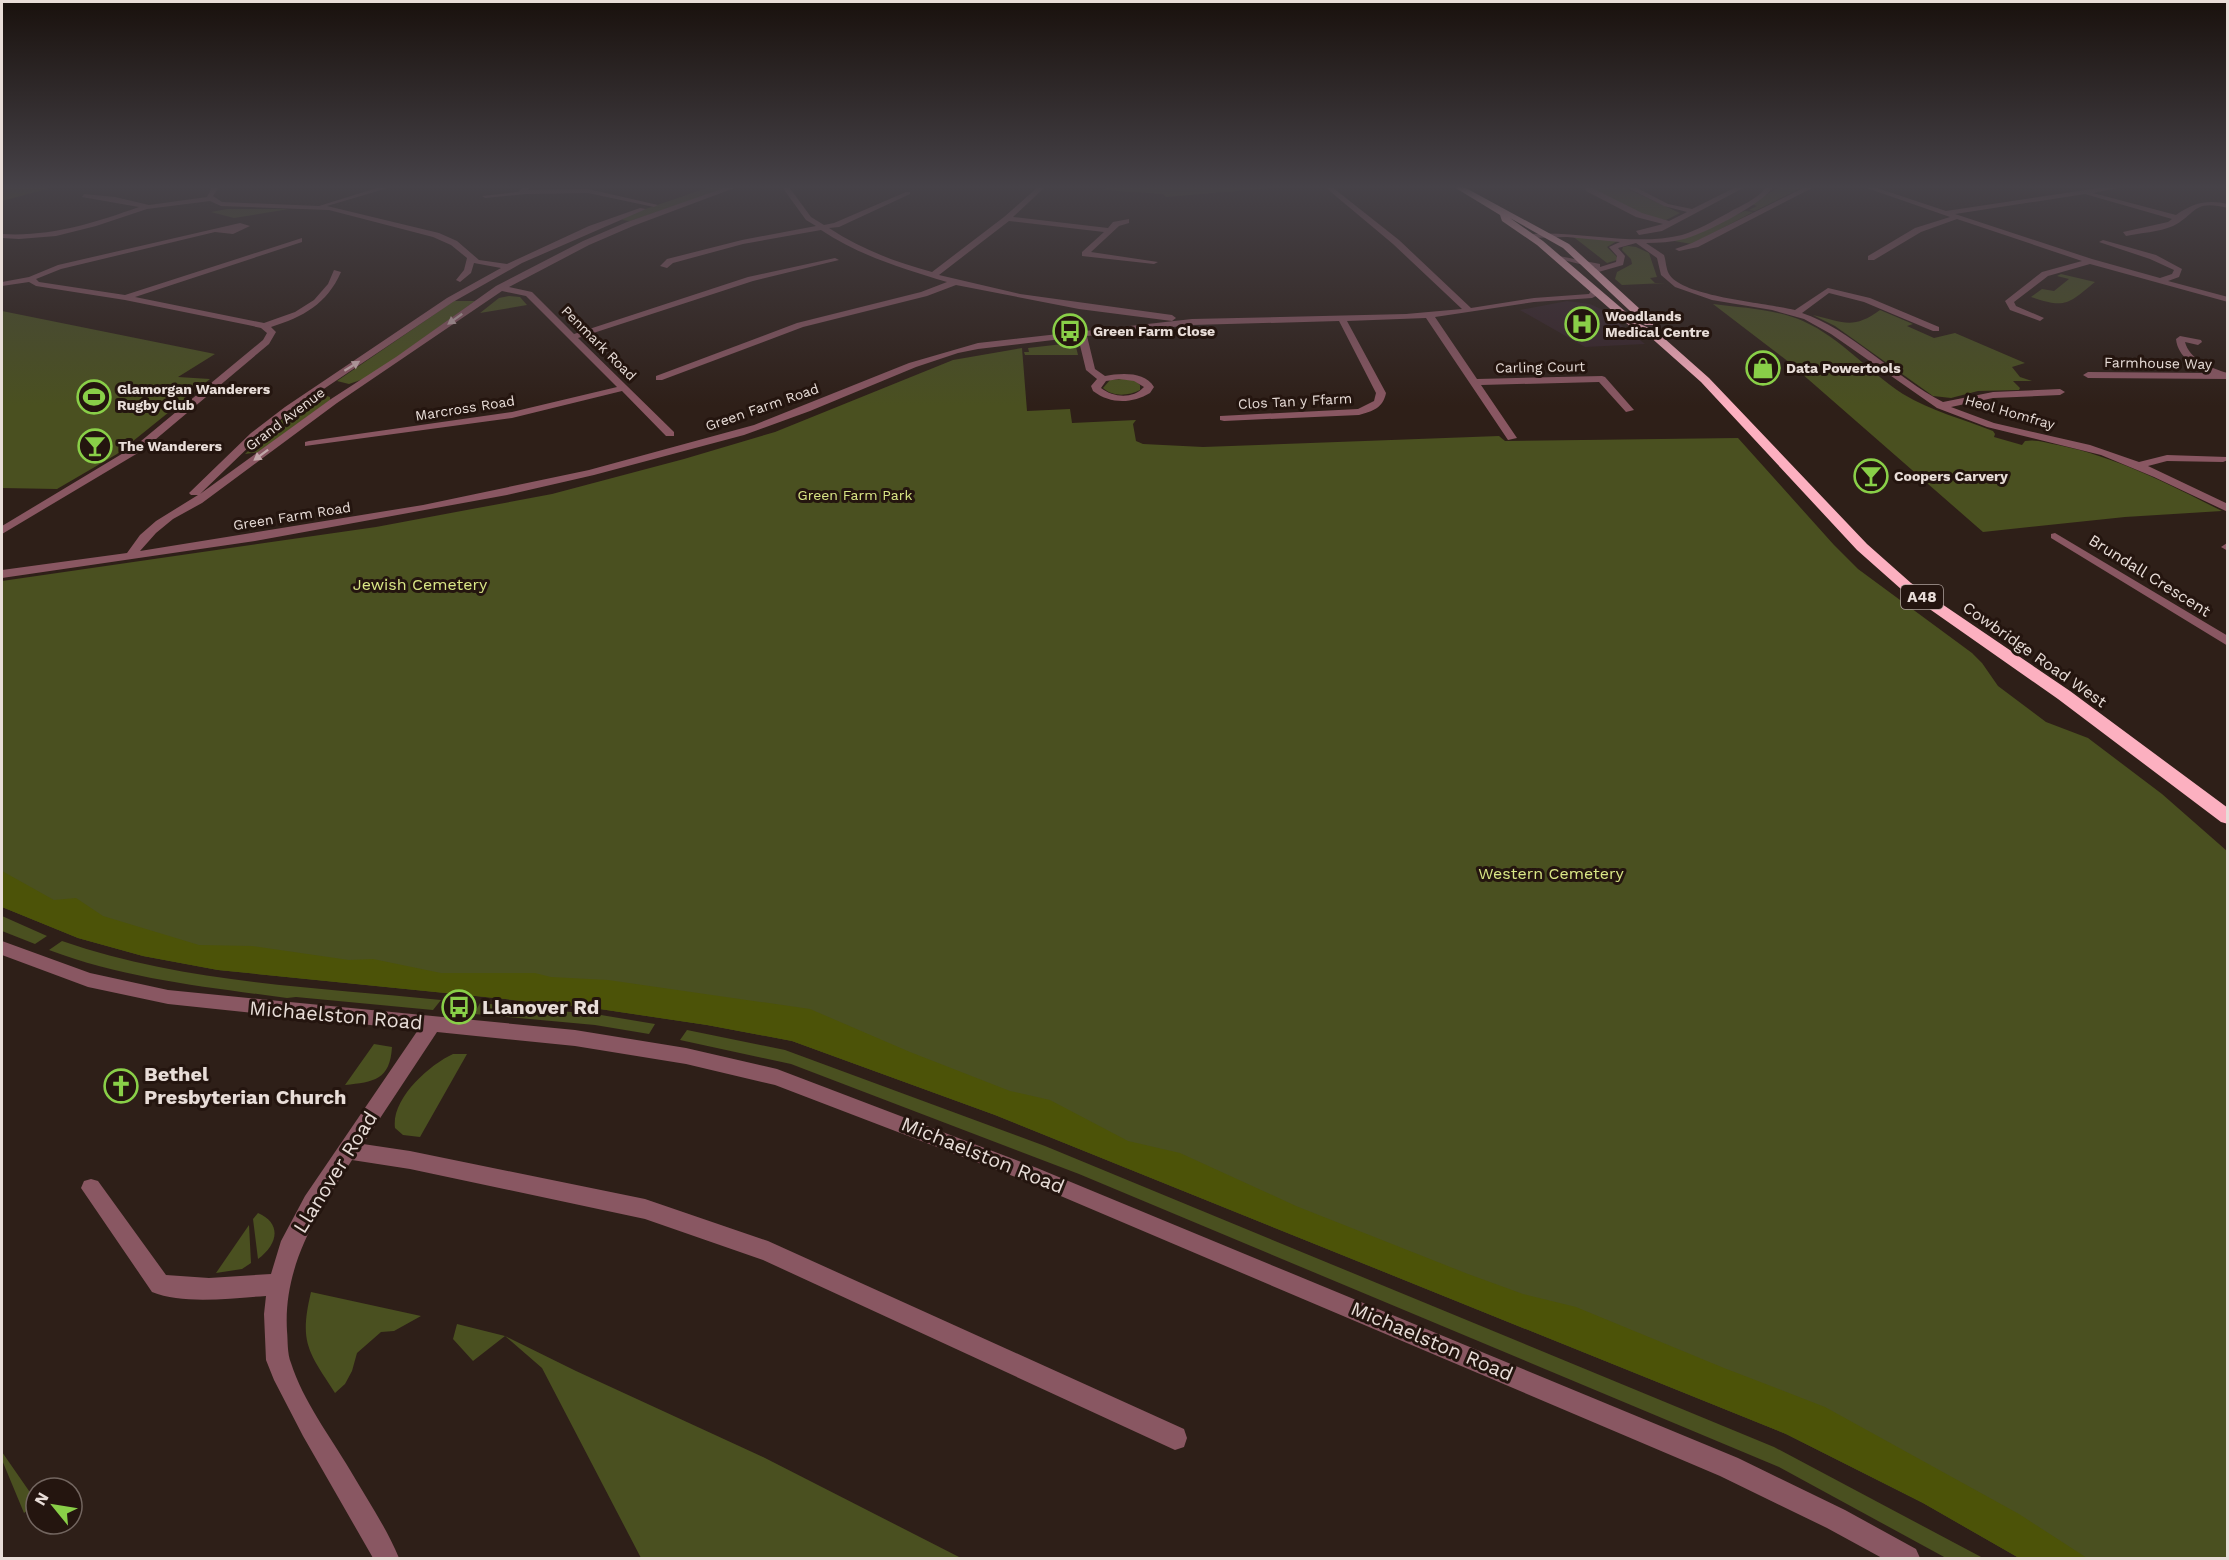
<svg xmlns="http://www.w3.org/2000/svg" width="2229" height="1560" font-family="'Work Sans',sans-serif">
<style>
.medical{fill:#372429}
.green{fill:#4a5020}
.forest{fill:#4c5308}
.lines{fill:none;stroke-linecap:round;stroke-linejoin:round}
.minor{fill:#895762;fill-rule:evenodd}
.highway{fill:#fcb0c0;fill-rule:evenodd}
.oneway{fill:#c2a7a9}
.labels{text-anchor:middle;stroke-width:6;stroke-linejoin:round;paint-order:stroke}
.far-poi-label{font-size:14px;font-weight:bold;fill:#e8ddd8;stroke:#24150f;text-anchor:start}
.far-street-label{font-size:14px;fill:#e8ddd8;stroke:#24150f}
.far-park-label{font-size:14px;fill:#dae786;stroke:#24150f}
.shield{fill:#24150f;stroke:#ada19c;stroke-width:1.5}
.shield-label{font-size:15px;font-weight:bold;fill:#e8ddd8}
.street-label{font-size:16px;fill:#e8ddd8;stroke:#24150f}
.park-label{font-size:16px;fill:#dae786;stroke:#24150f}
.near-poi-label{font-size:20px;font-weight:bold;fill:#e8ddd8;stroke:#24150f;text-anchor:start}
.near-street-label{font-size:20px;fill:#e8ddd8;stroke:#24150f}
</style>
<rect width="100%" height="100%" fill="#2e1f18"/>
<path class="medical" d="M 1567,301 L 1590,304 L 1601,309 L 1645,344 L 1585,347 L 1520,310 Z"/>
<path class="green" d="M 710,187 L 730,187 L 630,221 L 622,220 L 628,215 Z
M 1106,187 L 1284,187 L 1166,197 L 1163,194 L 1104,190 Z
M 1623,187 L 1680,213 L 1666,220 L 1647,217 L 1590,188 Z
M 1779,187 L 1803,187 L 1755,211 L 1749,210 L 1757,206 L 1752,204 Z
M 227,209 L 289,209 L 234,218 L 211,212 Z
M 1745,211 L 1753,212 L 1692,244 L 1674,241 Z
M 1571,235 L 1617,241 L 1607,247 L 1617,257 L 1617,260 L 1607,263 Z
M 1628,246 L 1636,247 L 1649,253 L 1657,277 L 1650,278 L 1655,283 L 1666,283 L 1622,285 L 1615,279 L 1617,272 L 1632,264 L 1631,259 L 1622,250 L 1623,247 Z
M 2061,274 L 2095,282 C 2068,304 2066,309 2031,297 L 2042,289 L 2054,291 L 2069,279 L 2057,276 Z
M 509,296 L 520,297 L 527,305 L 480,313 L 499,298 Z
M 454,301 L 475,301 L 369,377 L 349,384 L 337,381 Z
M 1713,304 C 1743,308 1776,309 1803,321 C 1841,338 1869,372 1903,394 C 1931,411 1963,419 1993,431 L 1995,434 L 1994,437 L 2022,445 L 2025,441 C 2036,439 2047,443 2058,445 C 2117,457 2168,484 2222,511 L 2125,517 L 1983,532 L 1785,359 Z
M 1880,310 L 1913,324 L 1907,326 L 1934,338 L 1955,333 L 2025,363 L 2012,367 L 2020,377 L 2032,381 L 2013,381 L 2020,388 L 2019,390 L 1978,391 L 1951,398 L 1933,396 L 1835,326 L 1813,315 C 1843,322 1853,330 1880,310 Z
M 2,311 L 215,354 L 178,377 L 210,379 L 117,454 L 57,489 L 2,488 Z
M 1063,344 L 1076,347 L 1078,355 L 1025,355 L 1024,352 L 1029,352 L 1028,348 Z
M 1022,348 L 1027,411 L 1070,409 L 1072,423 L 1136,420 L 1133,424 L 1136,441 L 1143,444 L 1203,447 L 1499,436 L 1505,441 L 1738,438 L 1834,545 L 1858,569 L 1972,653 L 1982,663 L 1998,686 L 2046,722 L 2088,738 L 2162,794 L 2227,851 L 2227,1558 L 2019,1558 L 1923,1503 L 1786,1434 L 995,1115 L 792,1041 L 707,1025 L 593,1008 L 218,970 L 143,956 L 78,938 L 2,907 L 2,581 L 376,527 L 552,494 L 684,459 L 775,432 L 953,360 Z
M 1122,379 L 1134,380 L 1140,385 L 1140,390 C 1128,396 1113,397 1103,388 L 1110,380 Z
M 324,395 L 330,397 L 330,400 L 259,452 L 245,454 L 273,427 L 307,399 Z
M 2,916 L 47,936 L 35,944 L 2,931 Z
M 62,941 C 183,983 314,987 441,1000 L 433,1010 L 296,997 L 287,998 C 206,987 126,979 49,950 Z
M 480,1003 L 601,1015 L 655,1024 L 649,1034 L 595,1025 L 474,1014 Z
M 687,1030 L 785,1050 L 1045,1146 L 1774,1447 L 1983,1558 L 1946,1558 L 1779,1467 L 1079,1174 L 791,1064 L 680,1040 Z
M 374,1044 L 392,1047 C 390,1080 374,1082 345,1085 Z
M 453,1054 L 467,1054 L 420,1137 L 403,1135 L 395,1128 C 391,1099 429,1065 453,1054 Z
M 258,1213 C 283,1224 277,1245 258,1259 L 253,1219 Z
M 249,1225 L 251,1263 L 242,1269 L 216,1273 Z
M 311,1292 L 421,1316 L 394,1331 L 381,1332 L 357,1353 L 352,1371 L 345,1384 L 335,1393 C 308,1351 299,1343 311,1292 Z
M 457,1324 L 505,1336 L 576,1371 L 765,1458 L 961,1558 L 641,1558 L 542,1368 L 505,1336 L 473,1361 L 453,1339 Z
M 2,1452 L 36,1501 L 36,1504 L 24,1513 L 2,1460 Z"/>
<path class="forest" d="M 2,187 L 54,187 L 2,201 Z
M 2,871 L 54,900 L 76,898 L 103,916 L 199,945 L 252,946 L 349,960 L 373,959 L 441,973 L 535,973 L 551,977 L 608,980 L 810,1009 L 910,1052 L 1010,1091 L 1050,1100 L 1128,1141 L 1180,1153 L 1296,1206 L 1468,1274 L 1523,1294 L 1576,1307 L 1724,1368 L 1825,1407 L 2019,1514 L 2087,1558 L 2019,1558 L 1923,1503 L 1786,1434 L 995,1115 L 792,1041 L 707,1025 L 593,1008 L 218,970 L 143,956 L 78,938 L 2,907 Z"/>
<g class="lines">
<path class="minor" d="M 212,187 L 219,187 L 213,196 L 222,202 L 319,206 L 380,187 L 391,187 L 327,206 L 439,233 L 457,241 L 479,260 L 507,264 L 589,226 L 640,208 L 646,209 L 522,263 L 453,302 L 291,411 L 259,437 L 200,494 L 331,399 L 396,357 L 496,286 L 583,241 L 627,222 L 727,187 L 737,187 L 633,226 L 589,245 L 509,287 L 532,292 L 574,334 L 748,277 L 835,258 L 839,260 L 753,281 L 578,338 L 674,432 L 674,436 L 666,436 L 622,391 L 512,418 L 305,446 L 305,442 L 309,441 L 512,412 L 617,387 L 526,296 L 502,291 L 337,403 L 202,503 L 173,519 L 156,533 L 140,551 L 423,505 L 589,470 L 754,425 L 909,363 L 978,343 L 1192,319 L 1406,314 L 1462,309 L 1393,244 L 1325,187 L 1332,187 L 1399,240 L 1471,308 L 1534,298 L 1589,294 L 1592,289 L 1598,289 L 1596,296 L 1592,298 L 1534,302 L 1435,317 L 1477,379 L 1602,376 L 1605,377 L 1634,410 L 1626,412 L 1599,382 L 1481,385 L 1517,438 L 1508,440 L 1426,318 L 1347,321 L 1386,393 C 1383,408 1373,411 1359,415 L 1224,421 L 1220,420 L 1220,416 L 1358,409 L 1374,401 L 1376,393 L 1339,321 L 1192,325 L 1087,336 L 1095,369 L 1105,376 C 1120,373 1145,371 1154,387 L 1150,393 C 1132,404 1110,404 1093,391 L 1091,386 L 1097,379 L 1086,370 L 1078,337 L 978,349 L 958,353 L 916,367 L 810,411 L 744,435 L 594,475 L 507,495 L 255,541 L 2,578 L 2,570 L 127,553 L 140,535 L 156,521 L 198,495 L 191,495 L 189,493 L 251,433 L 285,407 L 447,298 L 501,268 L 474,263 L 471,273 L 460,282 L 456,280 L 464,270 L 467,258 L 451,245 L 433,237 L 329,210 L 221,206 L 210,201 L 147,209 L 96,226 L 56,236 L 19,239 L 2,238 L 2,234 C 50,237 94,223 139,207 L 82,197 L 84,194 L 115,197 L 149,205 L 207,197 ZM 1119,379 L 1134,381 L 1144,387 C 1133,399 1114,398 1101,388 L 1106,381 Z
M 523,187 L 530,187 L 528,190 L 588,189 L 658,205 L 654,207 L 588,193 L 526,194 L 485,198 L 482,196 L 518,192 Z
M 782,187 L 789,187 L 811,217 L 824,225 L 834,223 L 906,192 L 910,192 L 910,194 L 839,227 L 829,228 C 861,249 895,262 932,272 L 1004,217 L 1038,187 L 1045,187 L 1013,217 L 1108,228 L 1113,222 L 1129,219 L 1129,223 L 1119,226 L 1091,252 L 1158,262 L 1154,264 L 1082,256 L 1082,252 L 1104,232 L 1009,221 L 939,275 L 1020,294 L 1172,315 L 1176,318 L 1172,321 L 1079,309 L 956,285 L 927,296 L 803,327 L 662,380 L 656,380 L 656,376 L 797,323 L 921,292 L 947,282 C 904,269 860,256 821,230 L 743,244 L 673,263 L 667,268 L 660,266 L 667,259 L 742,240 L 816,226 L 806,220 Z
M 1584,187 L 1590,187 L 1642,213 L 1669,221 L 1687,212 L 1664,206 L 1626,187 L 1635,187 L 1668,204 L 1692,209 L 1736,187 L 1745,187 L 1662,231 L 1639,235 L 1636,231 L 1663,224 L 1636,217 L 1586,191 Z
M 1766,187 L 1773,187 C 1763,204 1704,234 1684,239 C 1671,242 1659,243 1646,243 L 1664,255 C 1666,261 1666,269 1669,274 C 1682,297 1768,303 1795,310 L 1828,288 L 1870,298 L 1939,327 L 1939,331 L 1933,331 L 1864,302 L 1829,293 L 1802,313 C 1849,328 1896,378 1943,402 L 1993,392 L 2060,389 L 2065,392 L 2060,395 L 1993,398 L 1951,407 L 1994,423 L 2090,445 L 2139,462 L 2167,455 L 2227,457 L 2228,460 L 2223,462 L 2167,461 L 2148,466 L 2228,504 L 2228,512 L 2154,477 L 2101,455 L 1987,427 L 1937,408 L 1831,334 L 1804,319 L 1772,310 L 1712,300 L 1675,287 L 1661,275 L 1657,258 L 1636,243 L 1618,248 L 1625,256 L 1623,265 L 1595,273 L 1591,271 L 1596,268 L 1555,258 L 1559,256 L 1600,264 L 1600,267 L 1616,262 L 1617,256 L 1609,247 L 1620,242 L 1567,237 L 1529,238 L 1525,236 L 1529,234 C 1580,230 1632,247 1682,235 C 1698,230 1713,221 1728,213 C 1741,205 1757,200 1766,187 Z
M 1805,187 L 1814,187 L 1698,247 L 1679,251 L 1675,249 L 1692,243 Z
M 1864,187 L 1874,187 L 1946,211 L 2105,187 L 2123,187 L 2093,193 L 2176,215 C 2192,203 2208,199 2228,204 L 2228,208 C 2192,199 2197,214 2173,226 C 2159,232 2140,233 2126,236 L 2123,232 L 2168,222 L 2172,219 L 2085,194 L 1955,214 L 2092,259 L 2160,278 L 2172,274 L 2174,270 L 2150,259 L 2099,242 L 2103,240 L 2156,255 L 2182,269 L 2179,277 L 2168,281 L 2228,297 L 2228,302 L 2090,264 L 2048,276 L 2014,302 L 2016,306 L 2044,318 L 2040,321 L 2010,310 L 2005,301 L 2042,272 L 2082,261 L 1957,219 L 1921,232 L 1874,260 L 1868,260 L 1868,256 L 1915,228 L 1950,217 Z
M 240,223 L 250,226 L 233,234 L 215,232 L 61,269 L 36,279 L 39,282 L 125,295 L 302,238 L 302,242 L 135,297 L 264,323 L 295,312 L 314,300 L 328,284 L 334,270 L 341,272 C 327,304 303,317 271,327 L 276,332 L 269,344 L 143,450 L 2,534 L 2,526 L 135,446 L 263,340 L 267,333 L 261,328 L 248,325 L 125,300 L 36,286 L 29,282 L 2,286 L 2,282 L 29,277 L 58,265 Z
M 2180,336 L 2201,340 L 2202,342 L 2198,345 L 2185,342 C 2189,359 2212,369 2228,373 L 2228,379 L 2088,378 L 2083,375 L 2088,372 L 2211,373 C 2195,366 2178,358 2176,339 Z
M 2055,533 L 2228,636 L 2228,646 L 2051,538 L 2051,534 Z
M 2227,543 L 2228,544 L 2228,551 L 2221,547 Z
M 2,941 L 90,973 L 168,990 L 575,1030 L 686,1048 L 777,1069 L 1037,1168 L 1738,1458 L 1845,1510 L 1916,1549 L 1920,1558 L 1882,1558 L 1827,1528 L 1720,1476 L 1023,1180 L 775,1085 L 686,1064 L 575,1046 L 437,1032 L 363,1144 L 410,1151 L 645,1199 L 768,1241 L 1184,1429 L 1187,1438 L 1184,1447 L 1175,1450 L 763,1260 L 645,1219 L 410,1169 L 352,1160 C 318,1212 283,1265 287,1331 C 288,1341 287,1353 291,1363 C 303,1401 330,1436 350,1470 C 367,1499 386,1527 399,1558 L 373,1558 L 303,1436 L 274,1380 L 266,1360 L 264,1314 L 266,1296 C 232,1298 184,1305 152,1292 L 81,1188 L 84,1181 L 91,1179 L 98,1181 L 166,1275 L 209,1278 L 271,1274 L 281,1241 L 305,1196 L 418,1030 L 168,1004 L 88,987 L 2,955 Z"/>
<path class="highway" d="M 1454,187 L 1464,187 L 1569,244 L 1653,321 L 1653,325 L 1645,325 L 1563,248 L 1510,218 L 1543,241 L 1640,324 L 1656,331 L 1709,378 L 1867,544 L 1911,583 L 2070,691 L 2228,808 L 2228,824 L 2221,822 L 2058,699 L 1901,589 L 1857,550 L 1701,382 L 1648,335 L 1632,328 L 1537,245 L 1502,221 L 1500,215 Z"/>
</g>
<defs><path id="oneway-solid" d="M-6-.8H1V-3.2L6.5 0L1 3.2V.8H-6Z" transform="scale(1.5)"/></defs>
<g class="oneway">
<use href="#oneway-solid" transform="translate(455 319) rotate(144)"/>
<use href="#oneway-solid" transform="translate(352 366) rotate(-32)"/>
<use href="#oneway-solid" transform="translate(261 455) rotate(143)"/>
</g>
<linearGradient id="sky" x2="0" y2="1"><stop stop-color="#19110d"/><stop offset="0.46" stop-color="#464248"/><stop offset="1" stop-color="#464248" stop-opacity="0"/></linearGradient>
<rect width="2229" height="406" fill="url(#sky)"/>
<defs>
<symbol id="hospital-ring" viewBox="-11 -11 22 22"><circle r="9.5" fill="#24150f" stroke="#89cf48" stroke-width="1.5"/><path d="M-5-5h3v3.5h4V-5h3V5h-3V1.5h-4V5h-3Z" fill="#89cf48"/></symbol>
<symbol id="bus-ring" viewBox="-11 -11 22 22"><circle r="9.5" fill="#24150f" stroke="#89cf48" stroke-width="1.5"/><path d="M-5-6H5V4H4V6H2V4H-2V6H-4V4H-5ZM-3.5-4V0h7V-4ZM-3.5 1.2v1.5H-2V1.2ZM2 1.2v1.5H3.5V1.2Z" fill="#89cf48"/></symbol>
<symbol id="shop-ring" viewBox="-11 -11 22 22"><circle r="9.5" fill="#24150f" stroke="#89cf48" stroke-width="1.5"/><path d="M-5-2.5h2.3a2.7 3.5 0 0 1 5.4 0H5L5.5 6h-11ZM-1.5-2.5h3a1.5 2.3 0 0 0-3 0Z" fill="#89cf48"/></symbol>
<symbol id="stadium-ring" viewBox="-11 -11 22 22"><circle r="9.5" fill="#24150f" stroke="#89cf48" stroke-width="1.5"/><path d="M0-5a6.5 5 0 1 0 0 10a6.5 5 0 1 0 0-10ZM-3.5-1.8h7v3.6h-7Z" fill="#89cf48"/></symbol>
<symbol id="bar-ring" viewBox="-11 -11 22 22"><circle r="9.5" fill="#24150f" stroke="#89cf48" stroke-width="1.5"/><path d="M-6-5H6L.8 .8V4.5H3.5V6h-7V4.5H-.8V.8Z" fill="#89cf48"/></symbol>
<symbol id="church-ring" viewBox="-11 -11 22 22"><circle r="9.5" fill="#24150f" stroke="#89cf48" stroke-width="1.5"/><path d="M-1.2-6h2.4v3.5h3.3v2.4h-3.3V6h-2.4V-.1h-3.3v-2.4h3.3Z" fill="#89cf48"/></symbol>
</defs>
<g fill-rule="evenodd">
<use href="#hospital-ring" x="1563" y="305" width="38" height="38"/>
<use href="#bus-ring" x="1051" y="312" width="38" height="38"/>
<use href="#shop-ring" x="1744" y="349" width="38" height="38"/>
<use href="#stadium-ring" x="75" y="378" width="38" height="38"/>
<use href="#bar-ring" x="76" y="427" width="38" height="38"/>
<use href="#bar-ring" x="1852" y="457" width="38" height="38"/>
<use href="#bus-ring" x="440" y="988" width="38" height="38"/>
<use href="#church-ring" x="102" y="1067" width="38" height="38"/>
</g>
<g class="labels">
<g class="far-poi-label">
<text x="1605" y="321">Woodlands<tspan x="1605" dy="16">Medical Centre</tspan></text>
<text x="1093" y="336">Green Farm Close</text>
<text x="1786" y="373">Data Powertools</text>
<text x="117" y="394">Glamorgan Wanderers<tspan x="117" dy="16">Rugby Club</tspan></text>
<text x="118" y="451">The Wanderers</text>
<text x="1894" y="481">Coopers Carvery</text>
</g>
<g class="far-street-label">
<text transform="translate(599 343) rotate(45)" y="5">Penmark Road</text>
<text transform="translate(2158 363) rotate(1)" y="5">Farmhouse Way</text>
<text transform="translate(1540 367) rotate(-1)" y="5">Carling Court</text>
<text transform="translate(1295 401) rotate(-3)" y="5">Clos Tan y Ffarm</text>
<text transform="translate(762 407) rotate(-19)" y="5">Green Farm Road</text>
<text transform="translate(465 408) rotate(-9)" y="5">Marcross Road</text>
<text transform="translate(2010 412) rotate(16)" y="5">Heol Homfray</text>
<text transform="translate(285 419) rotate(-37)" y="5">Grand Avenue</text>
<text transform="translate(292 516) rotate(-9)" y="5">Green Farm Road</text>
</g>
<g class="far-park-label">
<text x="855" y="500">Green Farm Park</text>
</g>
<rect class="shield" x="1901" y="585" width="42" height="24" rx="4.5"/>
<g class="shield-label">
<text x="1922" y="602">A48</text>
</g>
<g class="street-label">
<text transform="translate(2150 575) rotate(32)" y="6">Brundall Crescent</text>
<text transform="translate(2035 654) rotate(35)" y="6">Cowbridge Road West</text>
</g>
<g class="park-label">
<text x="420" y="590">Jewish Cemetery</text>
<text x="1551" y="879">Western Cemetery</text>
</g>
<g class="near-poi-label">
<text x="482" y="1014">Llanover Rd</text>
<text x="144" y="1081">Bethel<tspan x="144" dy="23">Presbyterian Church</tspan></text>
</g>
<g class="near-street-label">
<text transform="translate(336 1015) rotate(5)" y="7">Michaelston Road</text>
<text transform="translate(983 1155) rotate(22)" y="7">Michaelston Road</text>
<text transform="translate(335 1172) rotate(-58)" y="7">Llanover Road</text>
<text transform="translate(1432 1341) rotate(23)" y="7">Michaelston Road</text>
</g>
</g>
<rect width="2229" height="1560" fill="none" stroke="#e8ddd8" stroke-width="6"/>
<g transform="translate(54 1506) rotate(300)"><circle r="28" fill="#24150f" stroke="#72655f" stroke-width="1.5"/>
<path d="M0-4.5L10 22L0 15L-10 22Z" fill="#89cf48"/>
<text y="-9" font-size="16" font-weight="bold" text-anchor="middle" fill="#e8ddd8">N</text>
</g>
</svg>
